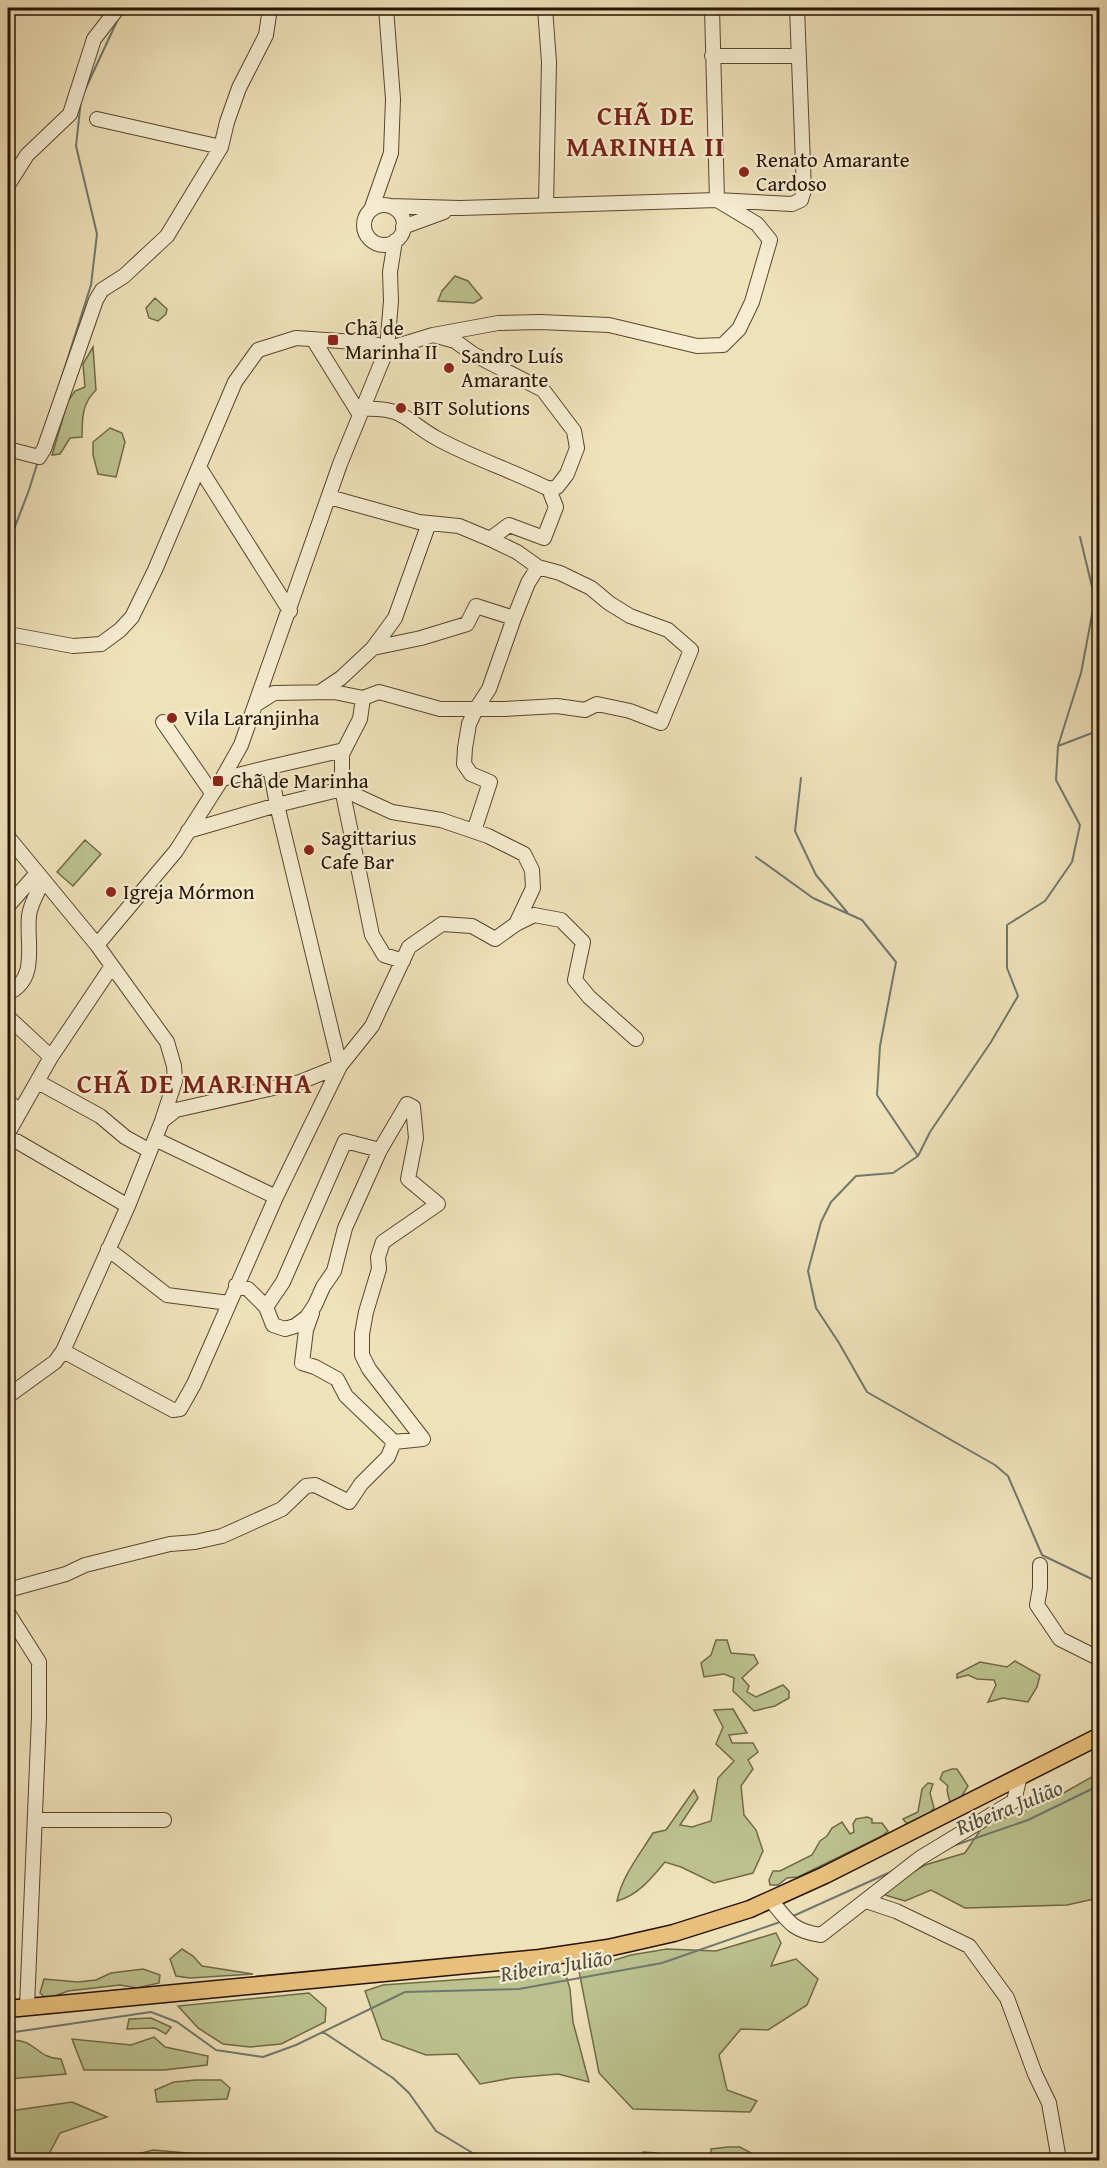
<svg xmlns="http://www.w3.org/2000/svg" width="1107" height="2168" font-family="'Gentium Book Plus',serif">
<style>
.green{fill:#bbc28e;stroke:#706a47;stroke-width:1.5}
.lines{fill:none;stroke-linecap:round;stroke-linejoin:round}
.stream{stroke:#6f7870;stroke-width:2}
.minor-casing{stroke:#58462e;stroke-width:16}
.major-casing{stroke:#261300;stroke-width:19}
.minor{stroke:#f5ecd1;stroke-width:14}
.major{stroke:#e8c07c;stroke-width:16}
.poi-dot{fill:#8f2418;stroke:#f5ecd1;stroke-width:2}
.labels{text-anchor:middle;stroke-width:4.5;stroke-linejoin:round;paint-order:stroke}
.poi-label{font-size:21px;fill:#261300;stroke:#f5ecd1;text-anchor:start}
.water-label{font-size:22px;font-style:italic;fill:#504e41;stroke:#f5ecd1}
.district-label{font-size:27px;font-weight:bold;letter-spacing:1.5px;fill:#7a1f14;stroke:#f5ecd1}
</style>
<rect width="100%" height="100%" fill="#efe1b8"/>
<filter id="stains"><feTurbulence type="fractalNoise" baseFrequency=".00333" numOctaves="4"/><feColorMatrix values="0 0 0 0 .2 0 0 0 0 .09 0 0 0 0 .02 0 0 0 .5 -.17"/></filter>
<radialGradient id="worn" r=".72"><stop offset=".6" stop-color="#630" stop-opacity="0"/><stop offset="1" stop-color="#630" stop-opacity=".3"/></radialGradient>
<path class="green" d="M 455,276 L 468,281 L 482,298 L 474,303 L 438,301 L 442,291 Z
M 155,298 L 167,309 L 166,314 L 158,321 L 149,318 L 146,308 Z
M 93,347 L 96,390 C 82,403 82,419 82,437 L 70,438 L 60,454 L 52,455 L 68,401 L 75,391 L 85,387 L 83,364 Z
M 110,428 L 122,433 L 125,442 L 116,477 L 98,474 L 93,455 L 93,442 Z
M 85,840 L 101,854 L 73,886 L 57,872 Z
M 716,1640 L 727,1640 L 731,1653 L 754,1655 L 758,1663 L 742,1678 L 749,1686 L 747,1692 L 756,1697 L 783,1685 L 789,1691 L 789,1698 L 775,1706 L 754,1711 L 733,1691 L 734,1678 L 724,1674 L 704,1677 L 701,1663 L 711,1655 Z
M 1015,1661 L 1040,1675 L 1037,1687 L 1028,1702 L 1003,1698 L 988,1702 L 996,1685 L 994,1680 L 977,1679 L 968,1675 L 957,1678 L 957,1674 L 980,1662 L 1007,1667 Z
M 733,1709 L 747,1733 L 729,1735 L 732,1743 L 753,1743 L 758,1752 L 748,1760 L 753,1769 L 741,1786 L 744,1815 L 756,1830 L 763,1851 L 753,1873 L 714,1883 L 681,1867 L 665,1862 C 651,1879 638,1895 617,1901 C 622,1876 640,1854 653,1833 L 666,1830 L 694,1790 L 698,1798 L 680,1825 L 692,1827 L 711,1821 L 718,1778 L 734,1761 L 716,1744 L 723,1727 L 714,1710 Z
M 952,1769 L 957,1769 L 968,1786 L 960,1799 L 950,1803 L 947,1790 L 948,1786 L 940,1779 L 943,1772 Z
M 1097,1774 L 1099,1775 L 1099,1898 L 1067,1905 L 965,1908 L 931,1890 L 905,1901 L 885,1895 L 890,1885 L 925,1865 L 965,1853 L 987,1820 L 1010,1817 L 1060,1795 Z
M 928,1783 L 933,1784 L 930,1793 L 934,1808 L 930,1813 L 907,1824 L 903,1819 L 918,1812 L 922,1789 Z
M 867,1817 L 872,1819 L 872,1823 L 882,1823 L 888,1831 L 882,1836 L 798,1877 L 787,1878 L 778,1885 L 770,1885 L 769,1880 L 773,1871 L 780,1871 L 812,1855 L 820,1841 L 827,1836 L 832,1828 L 842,1822 L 850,1834 L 854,1832 L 853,1824 L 856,1819 Z
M 776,1933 L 781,1943 L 771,1966 L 796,1959 L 818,1979 L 807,2005 L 768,2030 L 741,2029 L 719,2055 L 727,2090 L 757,2101 L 750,2112 L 633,2109 L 599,2073 L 579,1971 L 631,1955 L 667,1949 L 716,1951 Z
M 182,1949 L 193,1956 L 202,1966 L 253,1974 L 190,1978 L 176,1976 L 170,1959 Z
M 143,1969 L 160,1975 L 159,1983 L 137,1988 L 120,1985 L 68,1991 L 47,1999 L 40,1993 L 44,1979 L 78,1982 L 96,1980 L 111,1973 Z
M 565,1972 L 570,1989 L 573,2022 L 589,2082 L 558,2074 L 512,2078 L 480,2084 L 457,2054 L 426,2055 L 382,2039 L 365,1991 L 383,1985 Z
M 309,1993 L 326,2008 L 325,2022 L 281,2044 L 250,2047 L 223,2044 L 198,2028 L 178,2006 Z
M 151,2018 L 171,2027 L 166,2034 L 155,2028 L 127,2029 L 129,2019 Z
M 154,2037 L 165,2047 L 208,2056 L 207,2065 L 164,2070 L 84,2070 L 72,2039 L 131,2045 Z
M 11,2040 C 35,2039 38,2059 61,2059 L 66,2074 L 8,2079 L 8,2041 Z
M 196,2080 L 221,2080 L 230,2088 L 227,2099 L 157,2102 L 155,2090 L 174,2082 Z
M 72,2102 L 107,2117 L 60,2133 L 46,2160 L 8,2160 L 8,2120 L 10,2111 Z
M 728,2147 L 740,2147 L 753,2154 L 754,2160 L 711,2160 L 711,2149 Z
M 153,2150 L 198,2154 L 200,2160 L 115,2160 Z
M 643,2152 L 657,2153 L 667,2160 L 637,2160 Z"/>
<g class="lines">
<path class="stream" d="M 84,92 L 118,19
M 57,392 L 91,285 L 97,234 L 76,146 L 81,100
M 8,545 L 29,490 L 38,461
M 1100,730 L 1058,746 L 1056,780 L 1080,825 L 1072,862 L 1045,901 L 1007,925 L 1007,968 L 1018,996 L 991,1042 L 930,1132 L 918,1156 L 893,1173 L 856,1176 L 831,1202 L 821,1222 L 808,1271 L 816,1308 L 839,1343 L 867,1392 L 995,1465 L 1008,1476 L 1042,1555 L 1100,1583
M 1058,746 L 1081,673 L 1095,599 L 1080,537
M 801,778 L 795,831 L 816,875 L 847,912
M 756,857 L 813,898 L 862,920 L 896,962 L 880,1046 L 877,1095 L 918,1156
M 947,1848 L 1028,1820 L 1100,1785
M 791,1917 L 895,1870
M 323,2032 L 393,2078 L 409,2093 L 436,2131 L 476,2155 L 479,2160
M 8,2033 L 151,2012 L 177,2022 L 216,2050 L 263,2057 L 296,2045 L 405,1992 L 519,1989 L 662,1963 L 780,1922"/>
<defs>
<path id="minor" d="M 545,8 L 549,62 L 546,205
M 712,56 L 799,56
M 97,119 L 221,147
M 8,185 L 27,155 L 70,114 L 94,39 L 118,8
M364 225a20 20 0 1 1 40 0a20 20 0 1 1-40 0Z
M 390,206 L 460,208 L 717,200 L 792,204 L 801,200 L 804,190 L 797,8
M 371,210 L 391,153 L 393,99 L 386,8
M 403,227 L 444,212
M 433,335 L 498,323 L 540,322 L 609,325 L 697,346 L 723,345 L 739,329 L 752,302 L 770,240 L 757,224 L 717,200 L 712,8
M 313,339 L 360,415
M 387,349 L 433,335 L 455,341 L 473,354 L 543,390 L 574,431 L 577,448 L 567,474 L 557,487 L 549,489
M 8,449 L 39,457 L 44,449 L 96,300 L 102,290 L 124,276 L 167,236 L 221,147 L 227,122 L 239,88 L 266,35 L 270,8
M 199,467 L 290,611
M 329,497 L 419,522 L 459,526 L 490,539 L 509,525 L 544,538 L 556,507 L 549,489 C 513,471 473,458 438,439 C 405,421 406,407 363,409
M 490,539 L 517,552 L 538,567 L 560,573 L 591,588 L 609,603 L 630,616 L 668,630 L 691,650 L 661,723 L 630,711 L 597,704 L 585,710 L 557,706 L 505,709 L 440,709 L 379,692 L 363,698 L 360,719 L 342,754 L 342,789 L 392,812 L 441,820 L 488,836 L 524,854 L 532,870 L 533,888 L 516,924
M 8,634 L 73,646 L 101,644 L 120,630 L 132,617 L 155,570 L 235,382 L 258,350 L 296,338 L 370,343 L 378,345 L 385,354
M 373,648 L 421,638 L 467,624 L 476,606 L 514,618 L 528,583 L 538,567
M 320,692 L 341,678 L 373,648 L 395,618 L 429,523
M 255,705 L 274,693 L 334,692 L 363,698
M 163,722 L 212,793
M 270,767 L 344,750
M 188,831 L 277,805 L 270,767 L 222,779
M 474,831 L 490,782 L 471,774 L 464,764 L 465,748 L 469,724 L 476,709 L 489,689 L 514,618
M 8,837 L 97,945 L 167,1042 L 174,1066 L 175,1081 L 162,1121 L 128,1206 L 63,1351 L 55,1362 L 8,1396
M 8,906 L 37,873
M 97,945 L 176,851 L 222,779 L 241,745 L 340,464 L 387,349 L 391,301 L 390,272 L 395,241
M 8,993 C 39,979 26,943 29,916 C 30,904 38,892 43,881
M 8,1017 L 51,1057
M 340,1066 L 277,805 L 342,789 L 372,935 L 384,955 L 403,961
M 340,1066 L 372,1026 L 409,947 L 442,924 L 472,926 L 495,939 L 516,924 L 534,915 L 561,920 L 583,942 L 575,980 L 589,997 L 636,1039
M 38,1082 L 100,1116 L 125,1137 L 150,1151
M 8,1101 L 20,1112
M 8,1133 L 51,1057 L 112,966
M 8,1139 L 18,1142 L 128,1206
M 155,1139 L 276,1197
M 380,1150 L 407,1104 L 413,1107 L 416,1138 L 408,1179 L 438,1204 L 383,1242 L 378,1257 L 379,1269 L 366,1312 L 362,1334 L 362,1355 L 369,1369 L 423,1439 L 394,1442
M 108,1249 L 167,1295 L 229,1303
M 236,1285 L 248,1289 L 266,1307 L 273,1325 L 285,1329 L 295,1326 L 307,1317 L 315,1305 L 323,1287 L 334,1271 L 345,1228 L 380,1150 L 345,1141 L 283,1282 L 266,1307
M 312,1313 L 306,1330 L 302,1363 L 315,1367 L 337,1379 L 346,1396 L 394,1442
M 63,1351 L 173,1410 L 180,1409 L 194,1384 L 276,1197 L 340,1066 L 300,1082 L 176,1110 L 162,1121
M 1040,1565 L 1040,1588 L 1037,1605 L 1060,1639 L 1100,1659
M 8,1590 L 66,1574 L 85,1565 L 170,1544 L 195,1542 L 222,1536 L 282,1509 L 306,1486 L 315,1485 L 349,1502 L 361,1484 L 388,1457 L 394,1442
M 8,1613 L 39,1662 L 39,1717 L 27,2007
M 35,1820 L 164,1820
M 770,1899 C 788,1921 792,1931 821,1935 L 920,1858 L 1014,1801 L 1020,1776
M 866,1901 L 896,1911 L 969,1946 L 1007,1998 L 1035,2074 L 1049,2103 L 1059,2160"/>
<path id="major" d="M 8,2009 L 540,1958 L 608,1948 L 674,1933 L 750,1909 L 825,1875 L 1100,1736"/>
</defs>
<use href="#minor" class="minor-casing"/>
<use href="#major" class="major-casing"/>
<use href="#minor" class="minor"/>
<use href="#major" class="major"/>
</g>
<g class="poi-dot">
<circle cx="744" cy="172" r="6"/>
<rect x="327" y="334" width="12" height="12" rx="3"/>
<circle cx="449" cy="368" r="6"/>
<circle cx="401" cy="408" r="6"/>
<circle cx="172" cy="718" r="6"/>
<rect x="212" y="775" width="12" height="12" rx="3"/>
<circle cx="309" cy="850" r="6"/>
<circle cx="111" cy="892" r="6"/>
</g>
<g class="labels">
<g class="poi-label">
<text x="756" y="167">Renato Amarante<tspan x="756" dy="24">Cardoso</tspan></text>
<text x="345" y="335">Chã de<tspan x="345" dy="24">Marinha II</tspan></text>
<text x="461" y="363">Sandro Luís<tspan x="461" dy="24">Amarante</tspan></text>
<text x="413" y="415">BIT Solutions</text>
<text x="184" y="725">Vila Laranjinha</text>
<text x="230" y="788">Chã de Marinha</text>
<text x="321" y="845">Sagittarius<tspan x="321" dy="24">Cafe Bar</tspan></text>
<text x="123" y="899">Igreja Mórmon</text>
</g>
<g class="water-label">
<text transform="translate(1009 1807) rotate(-22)" y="8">Ribeira Julião</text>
<text transform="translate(556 1965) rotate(-9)" y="8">Ribeira Julião</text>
</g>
<g class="district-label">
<text x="646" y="125">CHÃ DE<tspan x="646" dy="31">MARINHA II</tspan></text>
<text x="195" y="1093">CHÃ DE MARINHA</text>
</g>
</g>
<rect width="1107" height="2168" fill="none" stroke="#efe1b8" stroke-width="30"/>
<rect x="9" y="9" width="1089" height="2150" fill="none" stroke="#261300" stroke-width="3"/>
<rect x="15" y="15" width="1077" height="2138" fill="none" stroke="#261300" stroke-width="1.5"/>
<rect width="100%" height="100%" filter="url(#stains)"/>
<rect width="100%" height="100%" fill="url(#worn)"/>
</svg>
